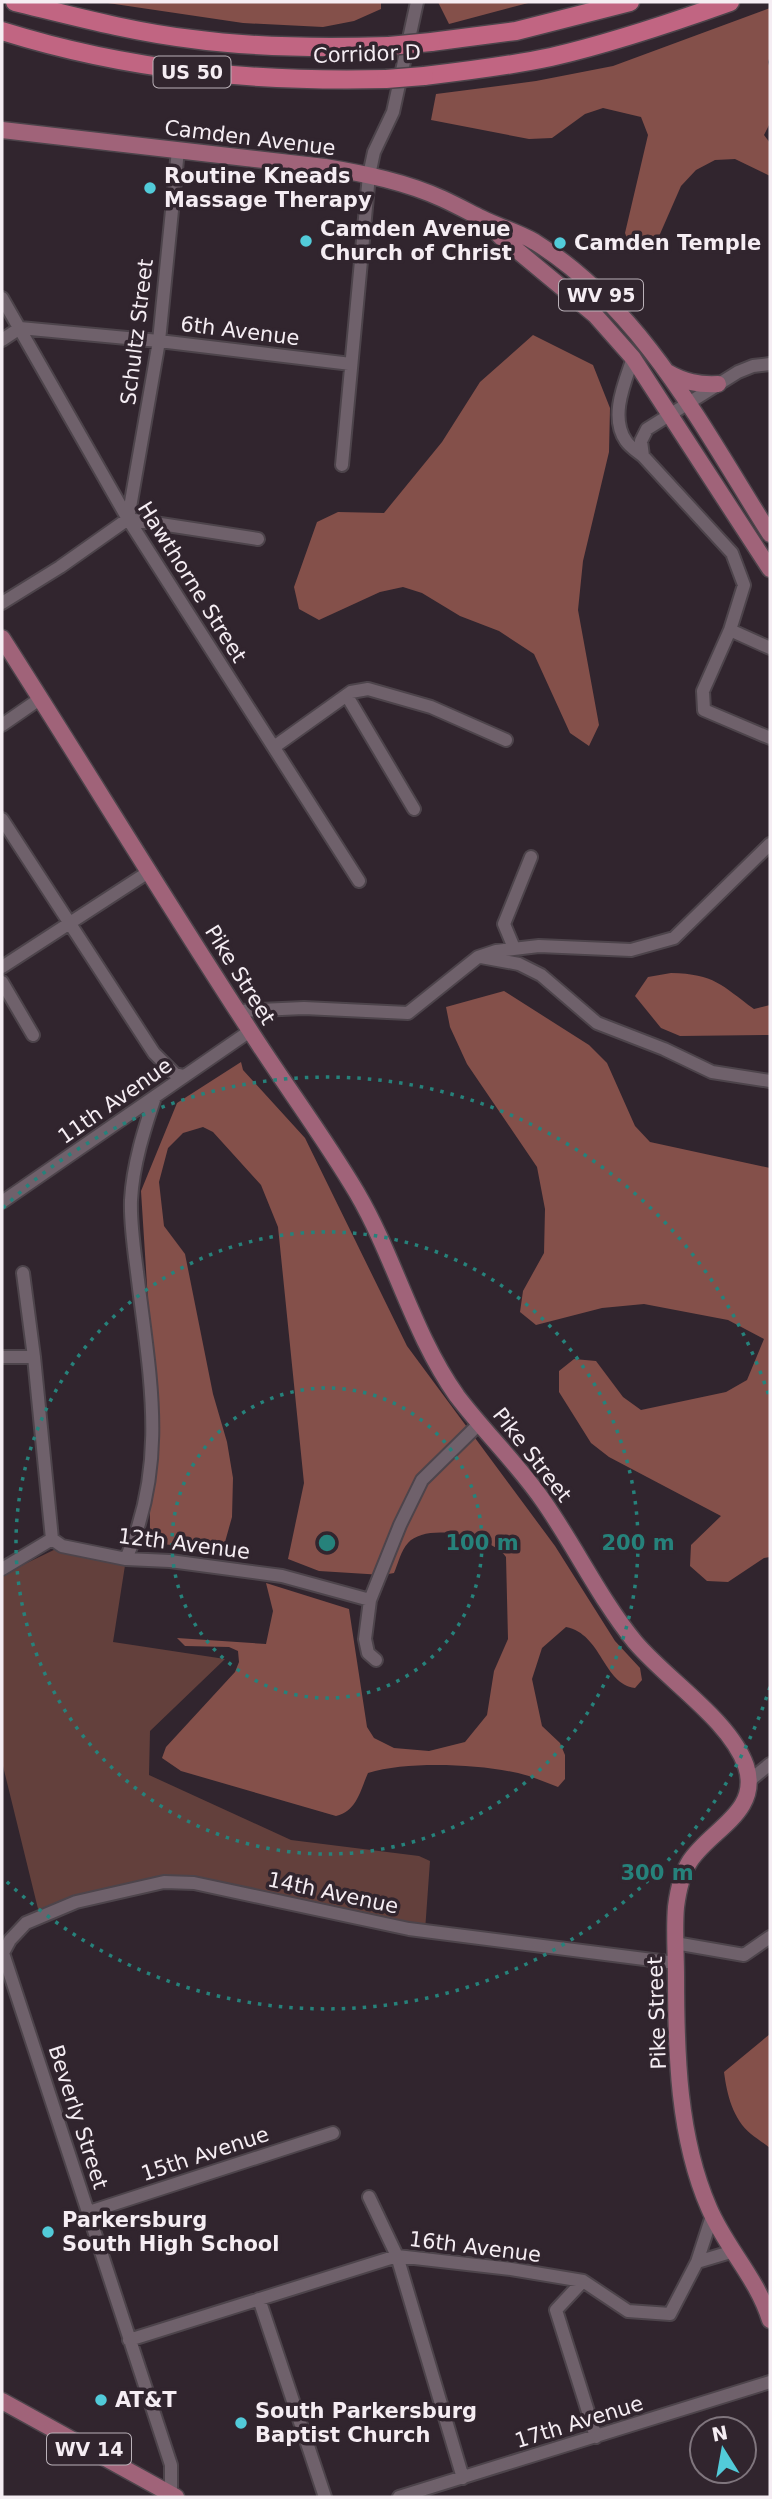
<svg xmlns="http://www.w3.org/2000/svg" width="772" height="2499" font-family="'DejaVu Sans',sans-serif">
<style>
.green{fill:#63403c}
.forest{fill:#84504a}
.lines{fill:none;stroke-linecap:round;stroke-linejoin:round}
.minor-casing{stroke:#4d444b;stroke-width:16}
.major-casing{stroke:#4d444b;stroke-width:19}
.highway-casing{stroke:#4d444b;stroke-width:21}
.minor{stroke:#6f616b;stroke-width:12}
.major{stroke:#a06379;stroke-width:16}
.highway{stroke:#c16582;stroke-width:18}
.highway-bridge-casing{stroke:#4d444b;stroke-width:21;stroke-linecap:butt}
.highway-bridge{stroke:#c16582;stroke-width:18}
.ring{fill:none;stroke:#26827b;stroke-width:3.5;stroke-dasharray:3.5 7}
.poi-dot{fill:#52cbd9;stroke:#31252e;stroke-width:2.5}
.labels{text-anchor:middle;stroke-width:7;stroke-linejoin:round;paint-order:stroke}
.shield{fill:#31252e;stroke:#bab1b8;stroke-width:2}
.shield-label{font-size:19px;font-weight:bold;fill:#f5edf3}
.street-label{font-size:21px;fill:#f5edf3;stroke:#31252e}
.poi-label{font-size:21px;font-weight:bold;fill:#f5edf3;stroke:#31252e;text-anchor:start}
.centre{fill:#26827b;stroke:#31252e;stroke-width:3.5}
.ring-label{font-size:21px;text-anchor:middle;font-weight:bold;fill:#26827b;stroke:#31252e;stroke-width:7;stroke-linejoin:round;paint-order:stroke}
</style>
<rect width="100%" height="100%" fill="#31252e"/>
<path class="green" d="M 62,1546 L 126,1559 L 113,1642 L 225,1659 L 150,1731 L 149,1775 L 291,1840 L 419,1856 L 430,1861 L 425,1931 L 164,1882 L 40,1917 L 2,1762 L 2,1575 Z"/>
<path class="forest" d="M 101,2 L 381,2 L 381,9 L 354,21 L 323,27 L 243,23 Z
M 438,2 L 532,2 L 449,24 Z
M 770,8 L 770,56 L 768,62 L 770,69 L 770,123 L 764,135 L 770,143 L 770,176 L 735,159 L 715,160 L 696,170 L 681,186 L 653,250 L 632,251 L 625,233 L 648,135 L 641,117 L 603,108 L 585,114 L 552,138 L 529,139 L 431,120 L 436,94 L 536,81 L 613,66 Z
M 533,335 L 593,365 L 610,408 L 609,452 L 583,561 L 578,610 L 599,725 L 589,746 L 570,733 L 534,654 L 499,631 L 460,616 L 422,593 L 403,587 L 380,592 L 319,620 L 299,609 L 294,587 L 317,522 L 338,512 L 384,513 L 442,442 L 480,382 Z
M 671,973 C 715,974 721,985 754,1009 L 770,1005 L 770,1035 L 680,1036 L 661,1028 L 635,996 L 648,977 Z
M 504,991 L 589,1045 L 607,1063 L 635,1126 L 650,1142 L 770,1168 L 770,1557 L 764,1558 L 728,1582 L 707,1581 L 690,1566 L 691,1545 L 721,1516 L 609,1457 L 591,1443 L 559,1392 L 559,1371 L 574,1359 L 596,1361 L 623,1397 L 641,1410 L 726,1392 L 747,1380 L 764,1339 L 728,1320 L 644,1304 L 602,1308 L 536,1325 L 520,1312 L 523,1291 L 544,1253 L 545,1209 L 537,1167 L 467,1064 L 450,1027 L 446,1007 Z
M 241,1062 L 243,1070 L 305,1138 L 407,1346 L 555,1546 L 615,1641 L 640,1668 L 642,1680 L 635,1688 C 603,1684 602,1634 566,1627 L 542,1648 L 532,1679 L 542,1726 L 560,1743 L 565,1755 L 565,1779 L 558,1787 C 545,1782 531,1776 518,1773 C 476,1764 408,1761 368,1773 C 360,1791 357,1811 336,1816 L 181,1771 L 162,1758 L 166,1747 L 235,1672 L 239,1662 L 238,1651 L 229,1647 L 185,1646 L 177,1638 L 266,1644 L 273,1611 L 266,1583 L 349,1609 L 367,1727 L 374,1738 L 394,1748 L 429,1751 L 465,1742 L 487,1715 L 494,1671 L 508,1639 L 506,1557 C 491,1536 427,1522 408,1543 C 401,1550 398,1564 394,1573 L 383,1575 L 319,1571 L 288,1559 L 304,1483 L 278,1227 L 261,1185 L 213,1132 L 203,1127 L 183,1133 L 168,1148 L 159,1182 L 164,1226 L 185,1254 L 213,1394 L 227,1442 L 233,1478 L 232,1517 L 225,1542 L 217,1549 L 150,1543 L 149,1317 L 141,1191 L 177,1103 Z
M 770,2034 L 770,2148 C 764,2143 757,2139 751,2134 C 733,2119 727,2095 724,2072 Z"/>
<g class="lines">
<defs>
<path id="minor" d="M 2,298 L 128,519 L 359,881
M 2,340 L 20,328 L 159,341 L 351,364
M 633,358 C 625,382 609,417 626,441 C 630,447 638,452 643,456
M 770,364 L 753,366 L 738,372 L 647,429 L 641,441 L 643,456 L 732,553 L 744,585 L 730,630 L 703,691 L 704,710 L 770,738
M 342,465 L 369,175 L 374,152 L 393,112 L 417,2
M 128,519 L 159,341 L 178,150
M 2,603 L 60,567 L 128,519 L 258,539
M 730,630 L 770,648
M 347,696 L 414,809
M 2,725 L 41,698
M 274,747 L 351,692 L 368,689 L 431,707 L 506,740
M 2,819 L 154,1053 L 175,1074 L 184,1076
M 514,948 L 504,924 L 531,857
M 481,957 L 519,964 L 541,975 L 597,1023 L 664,1049 L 712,1072 L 770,1081
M 2,967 L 150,871
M 2,982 L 33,1035
M 237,1011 L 304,1008 L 408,1013 L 478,957 L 496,951 L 539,946 L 631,950 L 674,938 L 770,844
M 2,1202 L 250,1031
M 23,1273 L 34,1357 L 52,1539
M 2,1357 L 34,1357
M 126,1559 C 168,1464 150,1378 138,1280 C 135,1255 130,1226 131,1200 C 133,1164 144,1130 155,1097
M 2,1569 L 52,1539 L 62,1546 L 126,1559 L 170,1561 L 282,1576 L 370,1600
M 376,1660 L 368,1653 L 365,1639 L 370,1600 L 400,1525 L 422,1480 L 480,1423
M 749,1781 L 770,1764
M 675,1943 L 744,1955 L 770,1937
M 369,2197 L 397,2256 L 463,2478
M 89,2212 L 333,2133
M 697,2262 L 734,2251
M 583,2281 L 556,2310 L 596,2437
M 259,2299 L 325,2497
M 129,2340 L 397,2256 L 511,2269 L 583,2281 L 628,2311 L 670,2314 L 697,2262 L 712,2216
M 171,2494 L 171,2465 L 3,1953 L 10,1940 L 26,1923 L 76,1902 L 164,1882 L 194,1883 L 409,1929 L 676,1963
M 399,2497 L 770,2382"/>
<path id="major" d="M 2,130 L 325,167 C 366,174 406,182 443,199 C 456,205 469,212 481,218 C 499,227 518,232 535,242 C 643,309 704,430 770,534
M 487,222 L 501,237 L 595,315 L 633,358 L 770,569
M 667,372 C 684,382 699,385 718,384
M 2,638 C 85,768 165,900 249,1029 C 284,1084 324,1137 357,1193 C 395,1258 413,1334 457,1396 C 485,1433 518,1464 544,1502 C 576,1548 600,1599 635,1642 C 667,1680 730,1720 746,1766 C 761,1812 711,1829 690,1861 C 681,1875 678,1891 676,1907 C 674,1930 676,1954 676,1976 C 676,2053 678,2137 709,2208 C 726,2248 757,2278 770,2320
M 2,2401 L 176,2497"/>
<path id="highway" d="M 15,2 C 73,16 132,32 192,39 C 257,48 324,48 389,46
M 2,31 C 130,71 253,82 386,79
M 431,42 L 516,31 L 630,2
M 424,76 C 467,71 509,66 551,57 C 612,43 671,23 730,2"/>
</defs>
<use href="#minor" class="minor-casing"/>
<use href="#major" class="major-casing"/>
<use href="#highway" class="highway-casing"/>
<use href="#minor" class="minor"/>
<use href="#major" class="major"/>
<use href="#highway" class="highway"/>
<defs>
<path id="highway-bridge" d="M 389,46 L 431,42
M 386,79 L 424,76"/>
</defs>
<use href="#highway-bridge" class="highway-bridge-casing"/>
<use href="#highway-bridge" class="highway-bridge"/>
</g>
<g class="ring">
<circle cx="327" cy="1543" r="155"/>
<circle cx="327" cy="1543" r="311"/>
<path d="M770 1687A466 466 0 0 1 3 1878M3 1208A466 466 0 0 1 770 1399"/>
</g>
<g class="poi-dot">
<circle cx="150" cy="188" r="7"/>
<circle cx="306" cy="241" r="7"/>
<circle cx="560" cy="243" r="7"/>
<circle cx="48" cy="2232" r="7"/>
<circle cx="101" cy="2400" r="7"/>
<circle cx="241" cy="2423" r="7"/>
</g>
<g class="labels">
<g class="shield">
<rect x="153.5" y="56.5" width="77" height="31" rx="5"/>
<rect x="559" y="279.5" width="84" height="31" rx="5"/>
<rect x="47" y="2433.5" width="84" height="31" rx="5"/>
</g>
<g class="shield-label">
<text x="192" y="79">US 50</text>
<text x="601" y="302">WV 95</text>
<text x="89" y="2456">WV 14</text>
</g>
<g class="street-label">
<text transform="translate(367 54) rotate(-2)" y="7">Corridor D</text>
<text transform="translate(250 138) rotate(7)" y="7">Camden Avenue</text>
<text transform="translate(240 331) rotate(7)" y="7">6th Avenue</text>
<text transform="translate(137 332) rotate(-83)" y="7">Schultz Street</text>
<text transform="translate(192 582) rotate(58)" y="7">Hawthorne Street</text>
<text transform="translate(240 975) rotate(58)" y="7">Pike Street</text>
<text transform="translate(115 1101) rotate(-35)" y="7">11th Avenue</text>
<text transform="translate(532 1455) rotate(52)" y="7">Pike Street</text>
<text transform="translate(184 1544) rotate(7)" y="7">12th Avenue</text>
<text transform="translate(333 1893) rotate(12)" y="7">14th Avenue</text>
<text transform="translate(657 2013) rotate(-92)" y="7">Pike Street</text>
<text transform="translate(78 2117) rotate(72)" y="7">Beverly Street</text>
<text transform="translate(205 2154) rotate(-18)" y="7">15th Avenue</text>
<text transform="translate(475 2247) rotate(7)" y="7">16th Avenue</text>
<text transform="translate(579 2422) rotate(-17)" y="7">17th Avenue</text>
</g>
<g class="poi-label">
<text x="164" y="183">Routine Kneads<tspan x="164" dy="24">Massage Therapy</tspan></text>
<text x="320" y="236">Camden Avenue<tspan x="320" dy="24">Church of Christ</tspan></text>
<text x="574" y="250">Camden Temple</text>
<text x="62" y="2227">Parkersburg<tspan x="62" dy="24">South High School</tspan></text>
<text x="115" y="2407">AT&amp;T</text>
<text x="255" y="2418">South Parkersburg<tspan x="255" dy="24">Baptist Church</tspan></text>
</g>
</g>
<circle cx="327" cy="1543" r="10" class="centre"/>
<g class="ring-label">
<text x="482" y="1550">100 m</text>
<text x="638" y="1550">200 m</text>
<text x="657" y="1880">300 m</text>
</g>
<rect width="772" height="2499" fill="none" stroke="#f5edf3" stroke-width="7"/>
<g transform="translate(723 2450) rotate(349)"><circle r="33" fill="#31252e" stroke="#7f757d" stroke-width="2"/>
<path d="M0-5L12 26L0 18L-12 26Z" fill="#52cbd9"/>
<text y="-10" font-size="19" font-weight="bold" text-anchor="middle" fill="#f5edf3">N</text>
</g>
</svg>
